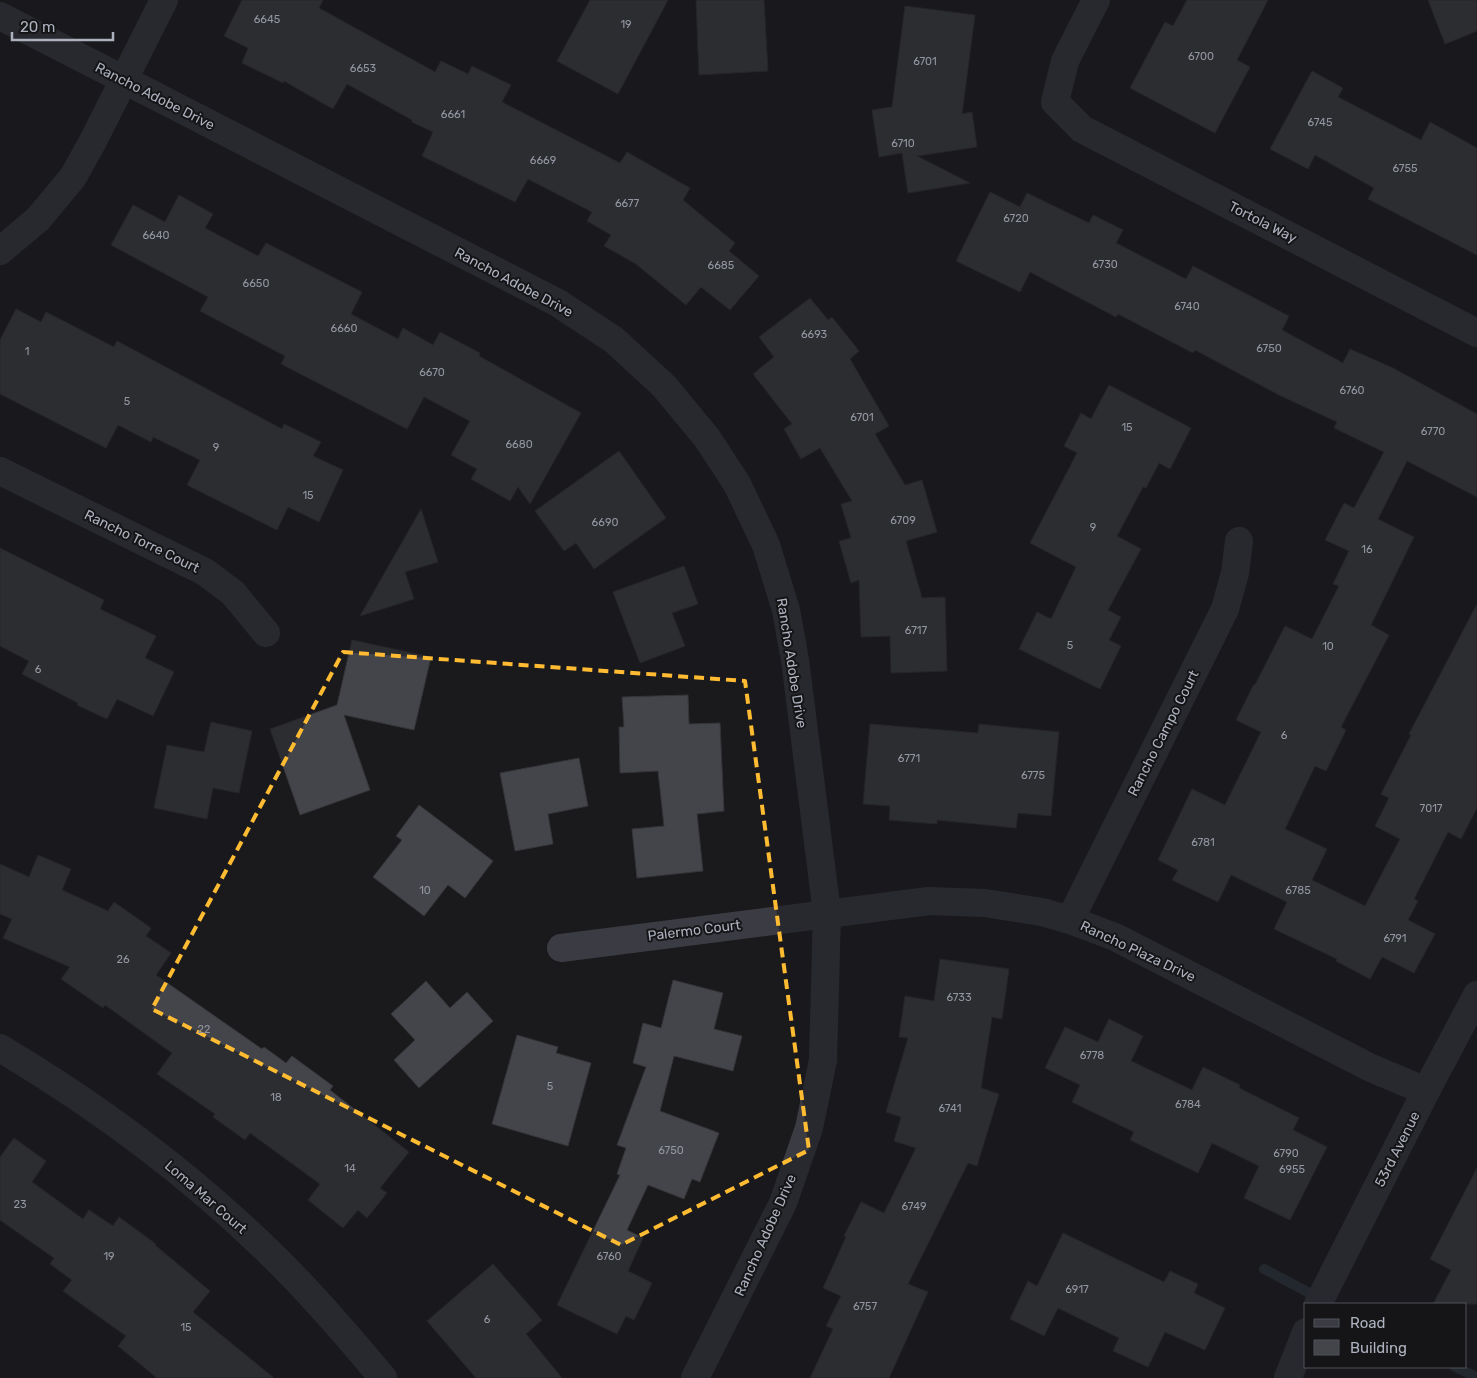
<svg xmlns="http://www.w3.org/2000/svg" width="1477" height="1378" font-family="Rubik,sans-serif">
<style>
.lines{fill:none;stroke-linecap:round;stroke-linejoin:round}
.stream{stroke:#2f3a43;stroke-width:10}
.building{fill:#44454a;stroke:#343439}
.minor{stroke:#3b3c43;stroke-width:28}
.tertiary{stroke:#3b3c43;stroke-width:28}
.marked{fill:none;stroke:#ffbb31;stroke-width:4;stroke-dasharray:10 6;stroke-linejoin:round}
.labels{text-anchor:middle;stroke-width:4;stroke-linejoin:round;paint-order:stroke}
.number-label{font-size:11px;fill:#9296a0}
.street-label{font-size:14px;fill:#acb1bd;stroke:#151518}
</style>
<rect width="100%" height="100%" fill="#1a1a1d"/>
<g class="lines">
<path class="stream" d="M 1264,1269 L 1319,1298
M 1455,1367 L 1477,1377"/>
</g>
<path class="building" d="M 242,0 L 323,0 L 319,8 L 435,72 L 441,61 L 468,74 L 472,66 L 511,85 L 502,102 L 620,163 L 627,152 L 690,188 L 683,200 L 735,243 L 729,251 L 759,276 L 730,310 L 701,287 L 686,305 L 636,264 L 604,246 L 611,235 L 587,221 L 592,212 L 528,179 L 515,202 L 422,156 L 433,132 L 412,122 L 412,120 L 347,84 L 333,109 L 284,81 L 283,83 L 242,63 L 248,48 L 224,36 Z
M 590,0 L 668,0 L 618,94 L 557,61 Z
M 696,0 L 764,0 L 768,71 L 699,75 Z
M 1187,0 L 1268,0 L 1237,60 L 1250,67 L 1215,133 L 1130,88 L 1165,22 L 1173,26 Z
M 1428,0 L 1477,0 L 1477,31 L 1445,44 Z
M 905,6 L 975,15 L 962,114 L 972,112 L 977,147 L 917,156 L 970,183 L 908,193 L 902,153 L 879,157 L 872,110 L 892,107 Z
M 1312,71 L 1343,88 L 1338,97 L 1421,140 L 1430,122 L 1477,148 L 1477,255 L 1368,199 L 1374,188 L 1315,155 L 1308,169 L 1270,149 Z
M 990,192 L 1020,207 L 1027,193 L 1089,223 L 1093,215 L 1123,230 L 1116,243 L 1186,279 L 1193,266 L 1289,316 L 1282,330 L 1343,363 L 1350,349 L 1393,368 L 1477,414 L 1477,497 L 1407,461 L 1378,519 L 1414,537 L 1371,625 L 1389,635 L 1341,727 L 1346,730 L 1326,771 L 1315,766 L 1285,829 L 1327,849 L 1312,880 L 1365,906 L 1400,839 L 1375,826 L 1389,798 L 1381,794 L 1411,735 L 1409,734 L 1477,604 L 1477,808 L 1461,839 L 1448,832 L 1414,899 L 1418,901 L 1408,920 L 1435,934 L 1414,973 L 1382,957 L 1370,979 L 1336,961 L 1337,959 L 1274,929 L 1287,902 L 1231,875 L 1218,902 L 1172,880 L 1178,870 L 1158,860 L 1192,789 L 1225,805 L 1261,732 L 1236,720 L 1254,684 L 1255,685 L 1285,626 L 1312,639 L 1339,586 L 1333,584 L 1349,551 L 1325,540 L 1344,503 L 1354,508 L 1384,452 L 1334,428 L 1337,422 L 1279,395 L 1195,350 L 1193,353 L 1118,314 L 1116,317 L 1030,272 L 1020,292 L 956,261 Z
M 179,195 L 213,214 L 205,228 L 258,256 L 266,243 L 362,292 L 351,314 L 398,339 L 403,328 L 433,345 L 440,332 L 480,353 L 479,356 L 581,413 L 530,504 L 518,487 L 510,501 L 471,479 L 477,469 L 451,455 L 470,421 L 424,397 L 407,429 L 281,364 L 285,356 L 200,311 L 208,297 L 111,245 L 133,205 L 165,222 Z
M 810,298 L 828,320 L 832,317 L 859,351 L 850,359 L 889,426 L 875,434 L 905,485 L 922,480 L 937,532 L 906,541 L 922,598 L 945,597 L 947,671 L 891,673 L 890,636 L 861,637 L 859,580 L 851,583 L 839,541 L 851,538 L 841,504 L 852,501 L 820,448 L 801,459 L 784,429 L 792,424 L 753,374 L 774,357 L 759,337 Z
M 16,309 L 41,322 L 46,312 L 114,347 L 117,341 L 282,429 L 284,424 L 321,442 L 313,456 L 343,470 L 319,522 L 288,507 L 277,530 L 187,485 L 200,460 L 153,437 L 151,442 L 118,425 L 106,448 L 0,394 L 0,340 Z
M 1109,385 L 1191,428 L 1170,469 L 1159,463 L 1146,488 L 1143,487 L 1117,536 L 1141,549 L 1108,610 L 1121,617 L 1109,640 L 1121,646 L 1100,689 L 1019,649 L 1037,612 L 1051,619 L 1076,567 L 1030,543 L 1077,453 L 1064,446 L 1081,413 L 1091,419 Z
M 619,451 L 666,518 L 594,569 L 576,543 L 564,551 L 535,511 Z
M 421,509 L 438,562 L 405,572 L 414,599 L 360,616 Z
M 0,548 L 104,600 L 100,609 L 156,636 L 145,658 L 174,672 L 153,716 L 117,699 L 107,719 L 77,705 L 78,703 L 22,674 L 29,661 L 0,646 Z
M 684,566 L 698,604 L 672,613 L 685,646 L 640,663 L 613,592 Z
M 352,640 L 431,657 L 414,730 L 344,715 L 370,790 L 300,815 L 270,729 L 337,705 Z
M 688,695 L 689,724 L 720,723 L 724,811 L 697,814 L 703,871 L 637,878 L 632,829 L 664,826 L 658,771 L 620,773 L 619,727 L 624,727 L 622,697 Z
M 211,722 L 252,731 L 239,793 L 213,788 L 207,819 L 154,808 L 167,745 L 204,752 Z
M 870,724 L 978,733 L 979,724 L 1059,732 L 1051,816 L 1018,813 L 1016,828 L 937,820 L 937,824 L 889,820 L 890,806 L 863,804 Z
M 579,758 L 588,806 L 548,814 L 553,844 L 515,851 L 500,773 Z
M 419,805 L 493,861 L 465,898 L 448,885 L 424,916 L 373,877 L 402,840 L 396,836 Z
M 38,855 L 71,869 L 62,890 L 108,911 L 114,902 L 151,928 L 146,936 L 171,953 L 156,975 L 262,1049 L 264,1047 L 286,1063 L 292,1056 L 333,1086 L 330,1090 L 409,1152 L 380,1188 L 387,1193 L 367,1218 L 358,1210 L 343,1228 L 308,1200 L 320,1184 L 250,1133 L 245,1140 L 213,1117 L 215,1114 L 157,1074 L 172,1053 L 105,1005 L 103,1008 L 61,979 L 70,967 L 3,938 L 12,919 L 0,914 L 0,864 L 29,877 Z
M 940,959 L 1009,969 L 1002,1019 L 992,1017 L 981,1088 L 999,1094 L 977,1166 L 968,1163 L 908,1284 L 928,1292 L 889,1378 L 810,1378 L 833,1329 L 826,1326 L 841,1296 L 823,1288 L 846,1237 L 844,1236 L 861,1202 L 884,1213 L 916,1148 L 894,1141 L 901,1117 L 886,1112 L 908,1038 L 899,1037 L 905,996 L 934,1001 Z
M 673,980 L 723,993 L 714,1029 L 742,1036 L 733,1071 L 674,1056 L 660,1111 L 719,1133 L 700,1182 L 692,1179 L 684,1199 L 648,1185 L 627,1230 L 643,1238 L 628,1271 L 652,1283 L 634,1320 L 626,1316 L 617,1334 L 557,1305 L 620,1175 L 617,1174 L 626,1148 L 617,1145 L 646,1067 L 633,1063 L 643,1023 L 661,1028 Z
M 426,981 L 450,1008 L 467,992 L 493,1021 L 419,1088 L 394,1060 L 415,1040 L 391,1014 Z
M 1109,1019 L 1143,1036 L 1131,1061 L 1192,1090 L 1203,1067 L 1240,1085 L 1239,1088 L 1299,1118 L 1293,1130 L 1327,1147 L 1290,1220 L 1244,1198 L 1259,1166 L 1212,1143 L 1198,1173 L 1130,1140 L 1134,1132 L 1072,1102 L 1080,1085 L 1045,1068 L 1065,1027 L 1098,1042 Z
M 517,1035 L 558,1047 L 556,1053 L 591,1063 L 568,1146 L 492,1124 Z
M 14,1138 L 46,1161 L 32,1182 L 83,1219 L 89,1210 L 113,1226 L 119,1217 L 156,1244 L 155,1245 L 210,1291 L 193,1312 L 274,1378 L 157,1378 L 118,1346 L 126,1336 L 63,1291 L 72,1280 L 50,1264 L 54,1258 L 0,1220 L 0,1157 Z
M 1477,1168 L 1477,1304 L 1433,1304 L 1451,1270 L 1430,1259 Z
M 1063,1233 L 1164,1282 L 1170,1271 L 1198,1284 L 1194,1293 L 1225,1308 L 1205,1350 L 1165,1332 L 1148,1367 L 1113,1351 L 1119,1338 L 1058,1308 L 1044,1336 L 1010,1319 L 1028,1281 L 1037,1286 Z
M 493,1264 L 542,1320 L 526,1334 L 562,1378 L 476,1378 L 427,1321 Z"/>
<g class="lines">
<path class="minor" d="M 1096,0 L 1065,61 L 1055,102 L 1082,129 L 1477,333
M 0,16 L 558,303 L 614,340 L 664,386 L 707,438 L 737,484 L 766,545 L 786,610 L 795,660 L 827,913 L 823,1060 L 809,1128 L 783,1203 L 695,1378
M 0,251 L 38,219 L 73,177 L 93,141 L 164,0
M 0,471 L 205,572 L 233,593 L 266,633
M 1070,920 L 1225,609 L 1235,573 L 1239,541
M 561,948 L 929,901 L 985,903 L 1042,912 L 1070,920 L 1115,937 L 1371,1068 L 1426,1091
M 0,1048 C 99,1107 192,1176 274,1257 C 313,1295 348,1336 383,1378"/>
<path class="tertiary" d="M 1318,1304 L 1426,1091 L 1477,995
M 1288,1378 L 1306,1332"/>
</g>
<path d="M0 0H1477V1378H0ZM 343,652 L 745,681 L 809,1150 L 621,1245 L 152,1009 Z" fill="#1a1a1d" fill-opacity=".55" fill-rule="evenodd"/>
<path class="marked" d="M 343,652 L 745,681 L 809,1150 L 621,1245 L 152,1009 Z"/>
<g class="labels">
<g class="number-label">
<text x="267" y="23">6645</text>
<text x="626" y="28">19</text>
<text x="1201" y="60">6700</text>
<text x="925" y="65">6701</text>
<text x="363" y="72">6653</text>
<text x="453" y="118">6661</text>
<text x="1320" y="126">6745</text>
<text x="903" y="147">6710</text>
<text x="543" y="164">6669</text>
<text x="1405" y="172">6755</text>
<text x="627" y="207">6677</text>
<text x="1016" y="222">6720</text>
<text x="156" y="239">6640</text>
<text x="1105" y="268">6730</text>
<text x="721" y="269">6685</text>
<text x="256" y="287">6650</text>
<text x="1187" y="310">6740</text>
<text x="344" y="332">6660</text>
<text x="814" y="338">6693</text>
<text x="1269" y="352">6750</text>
<text x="27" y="355">1</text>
<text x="432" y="376">6670</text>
<text x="1352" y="394">6760</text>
<text x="127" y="405">5</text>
<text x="862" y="421">6701</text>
<text x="1127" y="431">15</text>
<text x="1433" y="435">6770</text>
<text x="519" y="448">6680</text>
<text x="216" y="451">9</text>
<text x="308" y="499">15</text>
<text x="903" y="524">6709</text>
<text x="605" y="526">6690</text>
<text x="1093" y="531">9</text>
<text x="1367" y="553">16</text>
<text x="916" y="634">6717</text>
<text x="1070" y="649">5</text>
<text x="1328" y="650">10</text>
<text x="38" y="673">6</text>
<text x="1284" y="739">6</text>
<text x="909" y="762">6771</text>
<text x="1033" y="779">6775</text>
<text x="1431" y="812">7017</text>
<text x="1203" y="846">6781</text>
<text x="425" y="894">10</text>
<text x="1298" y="894">6785</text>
<text x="1395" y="942">6791</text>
<text x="123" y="963">26</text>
<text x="959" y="1001">6733</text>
<text x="204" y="1033">22</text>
<text x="1092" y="1059">6778</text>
<text x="550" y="1090">5</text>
<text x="276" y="1101">18</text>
<text x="1188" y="1108">6784</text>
<text x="950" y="1112">6741</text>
<text x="671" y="1154">6750</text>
<text x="1286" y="1157">6790</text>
<text x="350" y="1172">14</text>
<text x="1292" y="1173">6955</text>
<text x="20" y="1208">23</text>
<text x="914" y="1210">6749</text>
<text x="109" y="1260">19</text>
<text x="609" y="1260">6760</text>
<text x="1077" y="1293">6917</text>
<text x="865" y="1310">6757</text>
<text x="487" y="1323">6</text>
<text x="186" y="1331">15</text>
</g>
<g class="street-label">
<text transform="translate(155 96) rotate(27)" y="5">Rancho Adobe Drive</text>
<text transform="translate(1263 222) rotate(27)" y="5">Tortola Way</text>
<text transform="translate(514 282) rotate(28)" y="5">Rancho Adobe Drive</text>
<text transform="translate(142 541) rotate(26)" y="5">Rancho Torre Court</text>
<text transform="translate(792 663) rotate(81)" y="5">Rancho Adobe Drive</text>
<text transform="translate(1163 733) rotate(-63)" y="5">Rancho Campo Court</text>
<text transform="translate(694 930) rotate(-7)" y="5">Palermo Court</text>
<text transform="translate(1138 951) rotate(25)" y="5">Rancho Plaza Drive</text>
<text transform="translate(1397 1149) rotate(-63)" y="5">53rd Avenue</text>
<text transform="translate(206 1197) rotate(41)" y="5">Loma Mar Court</text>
<text transform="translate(765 1235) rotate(-66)" y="5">Rancho Adobe Drive</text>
</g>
</g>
<rect x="1304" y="1303" width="162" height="65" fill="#151518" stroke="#51535a"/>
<rect x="1314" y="1319" width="25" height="8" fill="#3b3c43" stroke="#51535a"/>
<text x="1350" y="1328" font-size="15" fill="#acb1bd">Road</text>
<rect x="1314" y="1340" width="25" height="15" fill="#44454a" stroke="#51535a"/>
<text x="1350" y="1353" font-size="15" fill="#acb1bd">Building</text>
<path d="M12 32v8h101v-8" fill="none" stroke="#acb1bd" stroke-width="2.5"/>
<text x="20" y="32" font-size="15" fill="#acb1bd" stroke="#151518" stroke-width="4" paint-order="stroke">20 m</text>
</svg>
